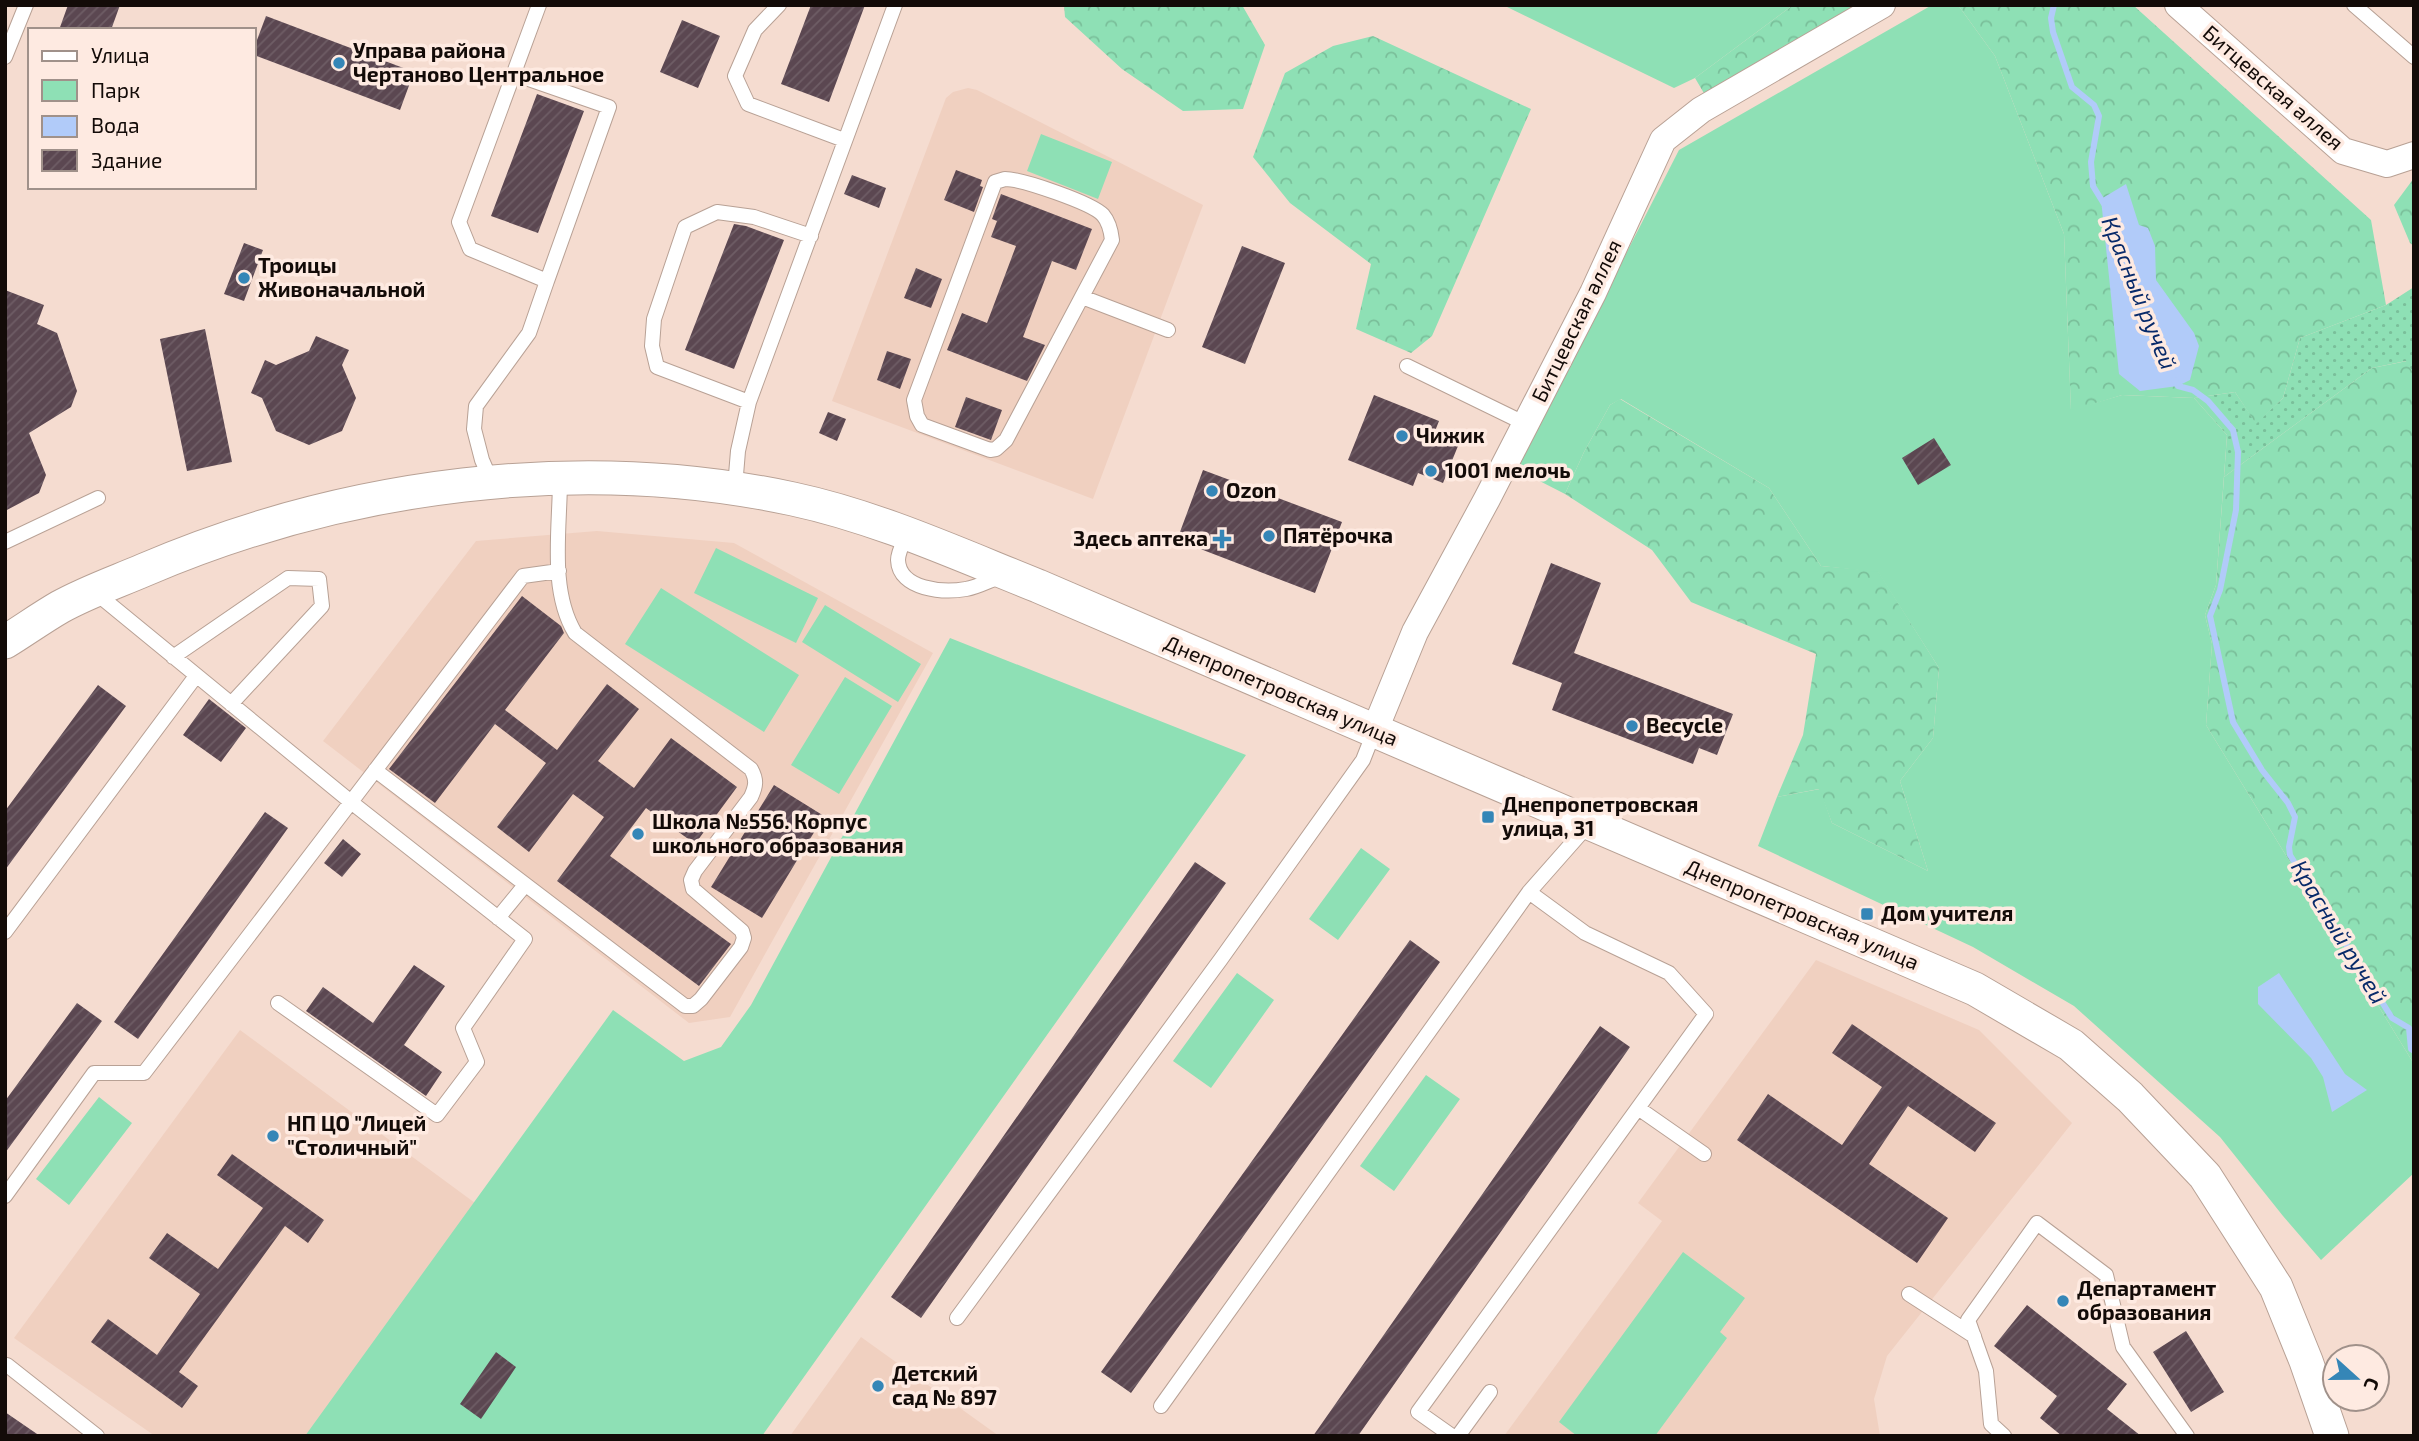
<svg xmlns="http://www.w3.org/2000/svg" width="2419" height="1441" font-family="'Exo 2',sans-serif">
<style>
.built{fill:#f0d0c0}
.grass{fill:url(#grass-dots)}
.forest{fill:url(#forest-crowns)}
.green{fill:#8ee0b5}
.water{fill:#b1cbf9}
.lines{fill:none;stroke-linecap:round;stroke-linejoin:round}
.stream{stroke:#b1cbf9;stroke-width:6}
.building{fill:url(#building-hatch)}
.service-casing{stroke:#b8a195;stroke-width:16}
.minor-casing{stroke:#b8a195;stroke-width:28}
.tertiary-casing{stroke:#b8a195;stroke-width:35}
.service{stroke:#fff;stroke-width:14}
.minor{stroke:#fff;stroke-width:26}
.tertiary{stroke:#fff;stroke-width:33}
.poi-dot{fill:#3586b7;stroke:#feeae1;stroke-width:2.5}
.labels{text-anchor:middle;stroke-width:7;stroke-linejoin:round;paint-order:stroke}
.poi-label{font-size:21px;font-weight:bold;fill:#130b08;stroke:#feeae1;text-anchor:start}
.street-label{font-size:21px;fill:#130b08;stroke:#feeae1}
.water-label{font-size:23px;font-style:italic;fill:#082a6a;stroke:#feeae1}
</style>
<defs>
<pattern id="grass-dots" width="8" height="8" patternUnits="userSpaceOnUse" patternTransform="scale(1.75)"><rect width="8" height="8" fill="#8ee0b5"/><path d="M2 2h.1M6 6h.1" fill="none" stroke="#7abf9a" stroke-width="1.8" stroke-linecap="round"/></pattern>
<pattern id="forest-crowns" width="20" height="18" patternUnits="userSpaceOnUse" patternTransform="scale(1.75)"><rect width="20" height="18" fill="#8ee0b5"/><path d="M2 6a3 3 0 1 1 6 0M12 15a3 3 0 1 1 6 0" fill="none" stroke="#7abf9a"/></pattern>
<pattern id="building-hatch" width="6" height="6" patternUnits="userSpaceOnUse" patternTransform="scale(1.75)"><rect width="6" height="6" fill="#5b4751"/><path d="M-1 1l2-2M0 6l6-6M5 7l2-2" fill="none" stroke="#6e5d65"/></pattern>
</defs>
<rect width="100%" height="100%" fill="#f5dcd0"/>
<path class="built" d="M 968,88 L 977,90 L 1203,205 L 1093,499 L 832,401 L 946,98 L 953,92 Z
M 597,531 L 734,543 L 933,653 L 730,1017 L 689,1023 L 323,741 L 476,541 Z
M 1816,960 L 1979,1030 L 2072,1123 L 1887,1356 L 1874,1399 L 1880,1436 L 1504,1436 L 1662,1221 L 1638,1203 Z
M 240,1030 L 528,1242 L 381,1436 L 155,1436 L 14,1338 Z
M 861,1337 L 999,1436 L 790,1436 Z"/>
<path class="grass" d="M 2414,287 L 2414,375 L 2406,361 L 2372,368 L 2224,477 L 2227,435 L 2194,398 L 2235,392 L 2256,423 L 2283,398 L 2300,338 L 2386,305 Z"/>
<path class="forest" d="M 1064,5 L 1242,5 L 1265,45 L 1243,109 L 1183,111 L 1122,69 L 1065,17 Z
M 1793,5 L 1870,5 L 1708,100 L 1695,78 Z
M 1958,5 L 2133,5 L 2371,220 L 2386,305 L 2300,338 L 2283,398 L 2256,424 L 2235,392 L 2194,398 L 2122,395 L 2071,411 L 2064,234 L 1995,56 Z
M 1373,36 L 1531,109 L 1432,336 L 1411,353 L 1356,329 L 1371,264 L 1290,203 L 1253,157 L 1285,73 L 1333,46 Z
M 2414,178 L 2414,246 L 2410,243 L 2394,205 Z
M 2407,361 L 2414,375 L 2414,1064 L 2206,725 L 2212,644 L 2205,615 L 2216,585 L 2224,477 L 2372,368 Z
M 1620,399 L 1769,488 L 1821,566 L 1878,571 L 1939,668 L 1933,738 L 1900,781 L 1928,871 L 1832,823 L 1819,789 L 1777,797 L 1803,735 L 1816,654 L 1691,602 L 1652,550 L 1565,494 L 1584,452 L 1610,405 Z"/>
<path class="green" d="M 1503,5 L 1793,5 L 1695,78 L 1674,88 Z
M 1932,5 L 1958,5 L 1995,56 L 2064,234 L 2071,410 L 2122,395 L 2194,398 L 2227,435 L 2216,585 L 2205,615 L 2212,644 L 2206,725 L 2414,1064 L 2414,1173 L 2321,1260 L 2283,1216 L 2220,1137 L 2074,1006 L 1973,947 L 1758,846 L 1777,797 L 1820,789 L 1832,823 L 1928,871 L 1900,781 L 1933,738 L 1939,668 L 1878,572 L 1821,566 L 1769,488 L 1621,399 L 1610,405 L 1584,452 L 1565,494 L 1516,469 L 1679,150 Z
M 1041,134 L 1112,162 L 1098,199 L 1027,171 Z
M 716,548 L 818,598 L 796,643 L 694,593 Z
M 661,588 L 799,675 L 764,732 L 625,644 Z
M 825,605 L 921,664 L 898,702 L 802,642 Z
M 950,638 L 1246,755 L 762,1436 L 305,1436 L 613,1010 L 684,1061 L 721,1047 L 751,1005 Z
M 845,677 L 892,706 L 839,794 L 791,765 Z
M 1361,848 L 1390,869 L 1338,940 L 1309,919 Z
M 1237,973 L 1274,1000 L 1211,1088 L 1173,1061 Z
M 1426,1075 L 1460,1099 L 1394,1191 L 1360,1166 Z
M 99,1097 L 132,1123 L 69,1205 L 36,1179 Z
M 1683,1252 L 1745,1298 L 1720,1332 L 1727,1338 L 1655,1436 L 1577,1436 L 1559,1422 Z"/>
<path class="water" d="M 2126,184 L 2139,225 L 2148,228 L 2155,246 L 2156,280 L 2194,333 L 2199,346 L 2190,380 L 2178,386 L 2140,391 L 2119,374 L 2101,199 Z
M 2279,973 L 2345,1074 L 2367,1090 L 2332,1112 L 2323,1077 L 2311,1058 L 2258,1004 L 2258,987 Z"/>
<g class="lines">
<path class="stream" d="M 2054,5 L 2051,18 L 2053,32 L 2072,87 L 2094,105 L 2099,116 L 2091,162 L 2093,186 L 2104,204
M 2174,380 L 2178,386 L 2193,390 L 2208,401 L 2233,430 L 2238,452 L 2236,510 L 2220,590 L 2210,616 L 2233,722 L 2262,770 L 2288,803 L 2295,817 L 2289,847 L 2290,855 L 2392,1018 L 2409,1028 L 2411,1049 L 2414,1051"/>
</g>
<path class="building" d="M 68,5 L 120,5 L 111,30 L 59,30 Z
M 811,5 L 865,5 L 829,102 L 781,84 Z
M 266,16 L 414,72 L 400,110 L 254,55 L 254,48 Z
M 682,20 L 720,36 L 698,88 L 660,72 Z
M 537,94 L 584,111 L 538,233 L 491,216 Z
M 956,170 L 982,180 L 980,186 L 983,187 L 974,212 L 944,200 Z
M 852,175 L 886,188 L 879,208 L 844,194 Z
M 1001,194 L 1092,229 L 1076,270 L 1052,261 L 1023,337 L 1045,345 L 1027,381 L 947,350 L 962,313 L 987,323 L 1016,246 L 991,237 L 997,221 L 992,219 Z
M 734,224 L 746,226 L 784,240 L 734,369 L 685,350 Z
M 244,243 L 263,250 L 244,301 L 224,294 Z
M 1242,246 L 1285,263 L 1245,364 L 1202,347 Z
M 916,268 L 942,279 L 931,308 L 904,298 Z
M 5,290 L 44,305 L 37,324 L 57,333 L 77,391 L 71,407 L 29,433 L 46,475 L 39,493 L 5,511 Z
M 205,329 L 232,462 L 187,471 L 160,339 Z
M 316,336 L 349,350 L 342,365 L 356,398 L 342,431 L 309,445 L 276,431 L 262,398 L 251,393 L 265,360 L 276,365 L 309,351 Z
M 887,351 L 911,359 L 900,389 L 877,380 Z
M 1374,395 L 1439,421 L 1435,431 L 1460,441 L 1443,483 L 1418,473 L 1413,486 L 1348,460 Z
M 966,397 L 1002,410 L 991,440 L 955,427 Z
M 828,412 L 846,419 L 837,441 L 819,433 Z
M 1934,438 L 1951,465 L 1918,485 L 1902,458 Z
M 1203,470 L 1342,522 L 1315,593 L 1177,540 Z
M 1551,563 L 1601,583 L 1574,653 L 1733,714 L 1717,755 L 1699,748 L 1693,764 L 1552,710 L 1562,683 L 1512,664 Z
M 522,596 L 561,626 L 564,633 L 505,710 L 557,750 L 607,684 L 639,709 L 598,761 L 634,788 L 671,738 L 737,787 L 695,844 L 646,808 L 610,856 L 731,944 L 699,986 L 557,881 L 604,817 L 573,794 L 529,852 L 497,827 L 546,763 L 495,724 L 435,803 L 389,769 Z
M 98,685 L 126,706 L 5,870 L 5,811 Z
M 209,699 L 246,728 L 221,762 L 183,735 Z
M 774,785 L 824,816 L 762,918 L 711,887 Z
M 265,812 L 288,828 L 138,1039 L 114,1022 Z
M 343,839 L 361,854 L 342,877 L 324,863 Z
M 1195,862 L 1226,883 L 921,1318 L 891,1297 Z
M 1410,940 L 1440,962 L 1131,1393 L 1101,1372 Z
M 414,965 L 445,986 L 404,1045 L 442,1072 L 426,1096 L 306,1011 L 323,987 L 373,1023 Z
M 77,1003 L 102,1021 L 5,1153 L 5,1101 Z
M 1852,1024 L 1996,1123 L 1975,1152 L 1908,1106 L 1869,1164 L 1948,1218 L 1917,1263 L 1737,1140 L 1768,1094 L 1842,1145 L 1882,1087 L 1832,1053 Z
M 1600,1026 L 1630,1047 L 1358,1436 L 1313,1436 Z
M 232,1154 L 324,1220 L 308,1243 L 285,1226 L 179,1372 L 198,1386 L 182,1408 L 91,1342 L 108,1319 L 157,1355 L 200,1294 L 149,1258 L 167,1233 L 218,1269 L 263,1208 L 217,1175 Z
M 2027,1305 L 2127,1384 L 2107,1409 L 2141,1436 L 2062,1436 L 2040,1418 L 2057,1396 L 1994,1346 Z
M 2186,1331 L 2224,1392 L 2191,1412 L 2153,1352 Z
M 496,1352 L 516,1367 L 481,1419 L 460,1404 Z
M 5,1412 L 40,1436 L 5,1436 Z"/>
<g class="lines">
<defs>
<path id="service" d="M 779,5 L 755,30 L 735,76 L 748,104 L 844,140
M 2354,5 L 2414,57
M 5,57 L 26,5
M 514,74 L 609,107 L 547,281
M 1005,179 C 1022,179 1092,203 1103,215 C 1109,222 1111,231 1112,240 L 1006,440 L 996,449 L 990,450 L 922,425 L 917,416 L 914,400 L 995,182 Z
M 1082,297 L 1168,330
M 1407,366 L 1526,424
M 749,402 L 657,367 L 652,346 L 654,319 L 685,227 L 717,212 L 754,217 L 811,236
M 492,483 L 482,460 L 474,429 L 476,406 L 529,333 L 547,281 L 470,249 L 459,222 L 539,5
M 735,487 L 738,451 L 749,402 L 895,5
M 907,534 C 904,541 898,552 898,560 C 899,590 944,593 966,589 C 978,587 990,580 1002,576
M 5,542 L 98,498
M 173,657 L 288,578 L 319,579 L 322,606 L 231,704
M 375,770 L 685,1006 L 693,1006 L 701,999 L 741,947 L 744,938 L 742,931 L 693,889 L 691,880 L 695,871 L 751,797 C 756,786 757,780 751,769 L 575,633 C 549,590 560,528 560,479
M 498,918 L 525,885
M 5,932 L 196,676
M 278,1003 L 437,1115 L 477,1062 L 463,1028 L 525,939 L 351,802 L 523,576 L 559,571
M 1638,1108 L 1704,1154
M 5,1196 L 94,1073 L 144,1073 L 351,802 L 96,593
M 1909,1294 L 1974,1336
M 957,1318 L 1221,959 L 1363,760 L 1374,732
M 5,1366 L 7,1365 L 97,1436
M 1161,1406 L 1529,892
M 1452,1436 L 1418,1412 L 1706,1014 L 1669,973 L 1585,933 L 1529,892 L 1589,824
M 1458,1436 L 1490,1392
M 2004,1436 L 1991,1424 L 1986,1371 L 1968,1320 L 2037,1223 L 2106,1275 L 2123,1347 L 2187,1436"/>
<path id="minor" d="M 2178,5 L 2343,151 L 2387,164 L 2414,155
M 1374,732 L 1415,632 L 1487,499 L 1593,293 L 1663,140 L 1701,110 L 1882,5"/>
<path id="tertiary" d="M 5,642 C 23,631 41,618 60,607 C 87,592 116,582 144,570 C 345,484 579,453 793,499 C 877,517 958,554 1038,586 L 1975,989 L 2071,1045 L 2130,1097 L 2205,1176 L 2276,1287 L 2306,1361 L 2332,1436"/>
</defs>
<use href="#service" class="service-casing"/>
<use href="#minor" class="minor-casing"/>
<use href="#tertiary" class="tertiary-casing"/>
<use href="#service" class="service"/>
<use href="#minor" class="minor"/>
<use href="#tertiary" class="tertiary"/>
</g>
<g class="poi-dot">
<circle cx="339" cy="63" r="7"/>
<circle cx="244" cy="278" r="7"/>
<circle cx="1402" cy="436" r="7"/>
<circle cx="1431" cy="471" r="7"/>
<circle cx="1212" cy="491" r="7"/>
<circle cx="1269" cy="536" r="7"/>
<path d="M1218.5 528.5h7v7h7v7h-7v7h-7v-7h-7v-7h7z"/>
<circle cx="1632" cy="726" r="7"/>
<rect x="1481" y="810" width="14" height="14" rx="3.5"/>
<circle cx="638" cy="834" r="7"/>
<rect x="1860" y="907" width="14" height="14" rx="3.5"/>
<circle cx="273" cy="1136" r="7"/>
<circle cx="2063" cy="1301" r="7"/>
<circle cx="878" cy="1386" r="7"/>
</g>
<g class="labels">
<g class="poi-label">
<text x="353" y="58">Управа района<tspan x="353" dy="24">Чертаново Центральное</tspan></text>
<text x="258" y="273">Троицы<tspan x="258" dy="24">Живоначальной</tspan></text>
<text x="1416" y="443">Чижик</text>
<text x="1445" y="478">1001 мелочь</text>
<text x="1226" y="498">Ozon</text>
<text x="1283" y="543">Пятёрочка</text>
<text x="1208" y="546" text-anchor="end">Здесь аптека</text>
<text x="1646" y="733">Becycle</text>
<text x="1502" y="812">Днепропетровская<tspan x="1502" dy="24">улица, 31</tspan></text>
<text x="652" y="829">Школа №556. Корпус<tspan x="652" dy="24">школьного образования</tspan></text>
<text x="1881" y="921">Дом учителя</text>
<text x="287" y="1131">НП ЦО "Лицей<tspan x="287" dy="24">"Столичный"</tspan></text>
<text x="2077" y="1296">Департамент<tspan x="2077" dy="24">образования</tspan></text>
<text x="892" y="1381">Детский<tspan x="892" dy="24">сад № 897</tspan></text>
</g>
<g class="street-label">
<text transform="translate(2273 88) rotate(41)" y="7">Битцевская аллея</text>
<text transform="translate(1577 321) rotate(-64)" y="7">Битцевская аллея</text>
<text transform="translate(1281 691) rotate(23)" y="7">Днепропетровская улица</text>
<text transform="translate(1802 915) rotate(23)" y="7">Днепропетровская улица</text>
</g>
<g class="water-label">
<text transform="translate(2139 293) rotate(68)" y="8">Красный ручей</text>
<text transform="translate(2339 932) rotate(59)" y="8">Красный ручей</text>
</g>
</g>
<rect width="2419" height="1441" fill="none" stroke="#130b08" stroke-width="14"/>
<rect x="28" y="28" width="228" height="161" fill="#feeae1" stroke="#a0918a" stroke-width="2"/>
<rect x="42" y="51" width="35" height="10" fill="#ffffff" stroke="#a0918a" stroke-width="2"/>
<text x="91" y="63" font-size="21" fill="#130b08">Улица</text>
<rect x="42" y="80" width="35" height="21" fill="#8ee0b5" stroke="#a0918a" stroke-width="2"/>
<text x="91" y="98" font-size="21" fill="#130b08">Парк</text>
<rect x="42" y="116" width="35" height="21" fill="#b1cbf9" stroke="#a0918a" stroke-width="2"/>
<text x="91" y="133" font-size="21" fill="#130b08">Вода</text>
<rect x="42" y="150" width="35" height="21" fill="url(#building-hatch)" stroke="#a0918a" stroke-width="2"/>
<text x="91" y="168" font-size="21" fill="#130b08">Здание</text>
<g transform="translate(2356 1378) rotate(111)"><circle r="33" fill="#feeae1" stroke="#a0918a" stroke-width="2"/>
<path d="M0-5L12 26L0 18L-12 26Z" fill="#3586b7"/>
<text y="-10" font-size="19" font-weight="bold" text-anchor="middle" fill="#130b08">С</text>
</g>
</svg>
